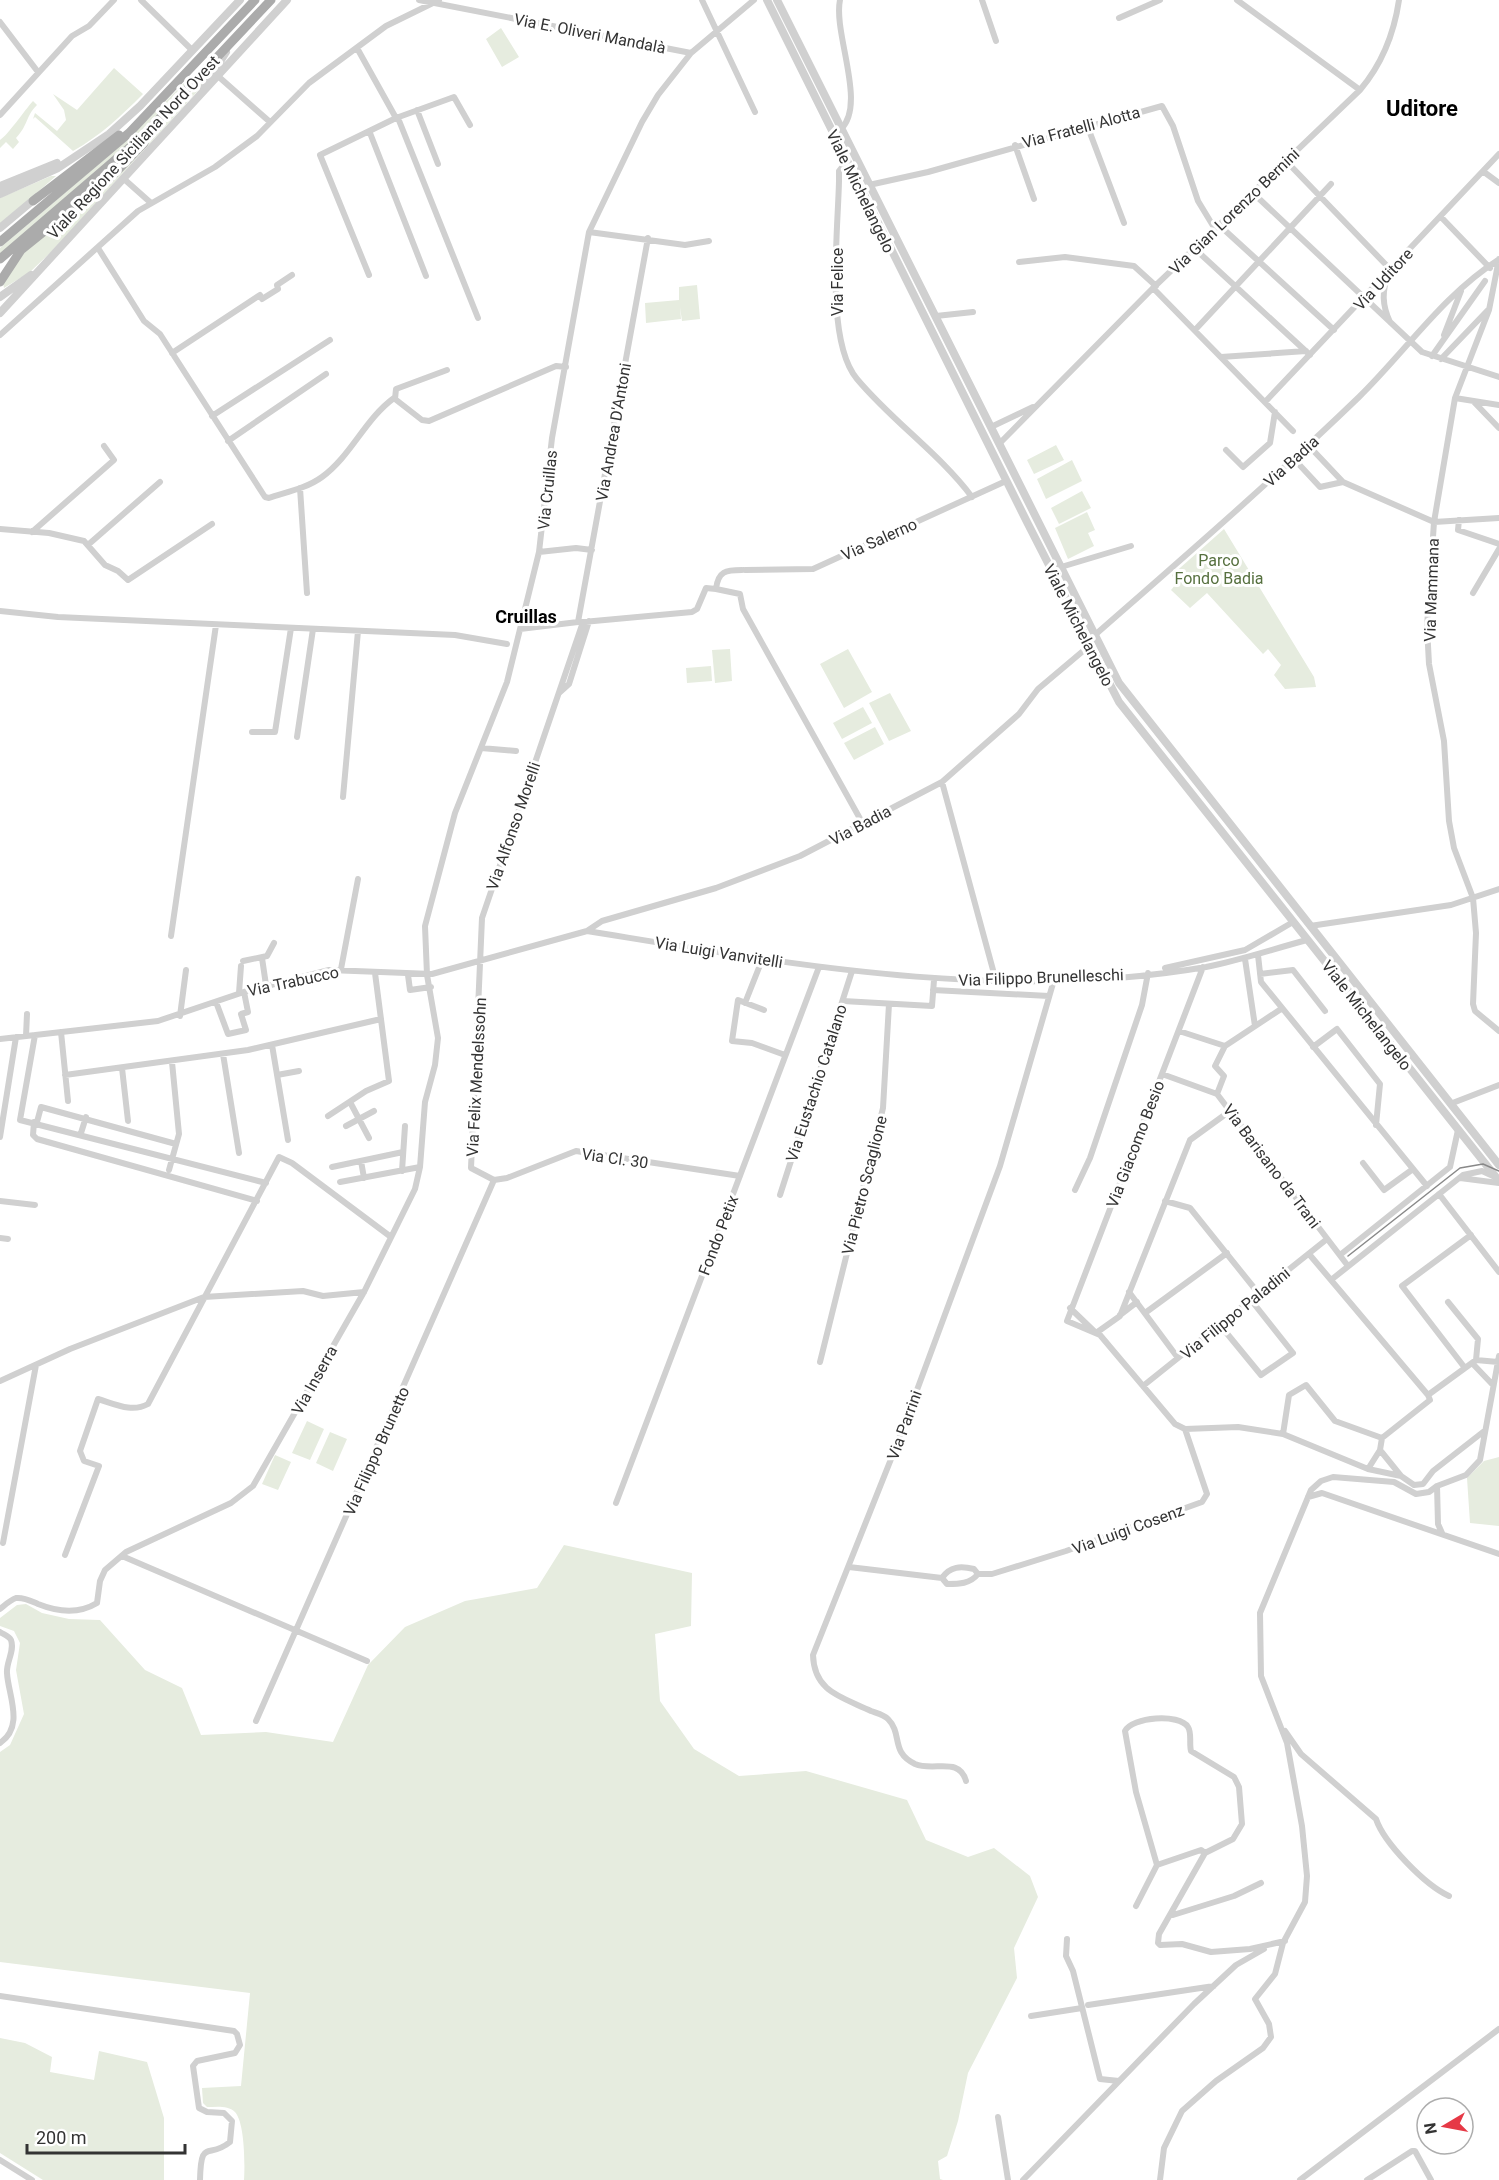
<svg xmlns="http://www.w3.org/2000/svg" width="1499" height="2180" font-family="Roboto,sans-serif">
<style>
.green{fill:#e6ecdf}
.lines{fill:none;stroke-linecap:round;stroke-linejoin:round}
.minor{stroke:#d0d0d0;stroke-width:6}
.tertiary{stroke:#d0d0d0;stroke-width:8}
.primary{stroke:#ababab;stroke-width:9}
.tram{stroke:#888;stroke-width:1.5}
.labels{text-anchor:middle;stroke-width:6;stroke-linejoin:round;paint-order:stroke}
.street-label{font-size:16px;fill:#333;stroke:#fff}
.park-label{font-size:16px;fill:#56703f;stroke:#fff}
.neighbourhood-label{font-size:18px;font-weight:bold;fill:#000;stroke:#fff}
.district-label{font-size:22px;font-weight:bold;fill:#000;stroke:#fff}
</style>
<rect width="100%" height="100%" fill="#fff"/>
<path class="green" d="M 501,28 L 519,57 L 502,67 L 486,39 Z
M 114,68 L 143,94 C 121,116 100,136 73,151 L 35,117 L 33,119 L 35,113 L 57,131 L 66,120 L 64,110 L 53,94 L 77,110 Z
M 205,79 L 205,83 L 53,250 L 30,272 L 4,288 L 3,283 L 18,258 L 113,178 Z
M 185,82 L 187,84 L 129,143 L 0,254 L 0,248 L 127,140 Z
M 33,101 L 37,105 C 25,117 29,124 16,138 L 19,142 L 13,149 L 6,142 L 0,148 L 0,140 C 8,135 24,111 33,101 Z
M 51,176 L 56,176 L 0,225 L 0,198 Z
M 697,285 L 700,319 L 682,321 L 680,307 L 681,319 L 646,323 L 645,303 L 679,300 L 679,287 Z
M 1056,445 L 1064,460 L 1034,474 L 1027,460 Z
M 1072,460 L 1082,481 L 1046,499 L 1037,479 Z
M 1082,491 L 1091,508 L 1059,524 L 1051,508 Z
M 1087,512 L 1095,530 L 1088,533 L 1094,546 L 1068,559 L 1055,528 Z
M 1224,529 L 1314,677 L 1316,687 L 1285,689 L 1274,675 L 1281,665 L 1268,649 L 1263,654 L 1207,593 L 1190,608 L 1171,590 L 1176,584 L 1172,575 Z
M 730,649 L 732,681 L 715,683 L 712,650 Z
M 848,649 L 872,692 L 844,708 L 820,664 Z
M 711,666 L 712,681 L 687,683 L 686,668 Z
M 890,693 L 911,731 L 889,741 L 869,703 Z
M 863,707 L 872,723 L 842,739 L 833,723 Z
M 875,727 L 884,744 L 854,760 L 844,743 Z
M 307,1421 L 324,1429 L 310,1460 L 292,1453 Z
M 330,1432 L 347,1439 L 333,1471 L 316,1463 Z
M 275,1455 L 291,1462 L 278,1490 L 262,1484 Z
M 1499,1457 L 1499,1526 L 1470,1523 L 1467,1478 L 1484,1461 Z
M 564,1545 L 692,1573 L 691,1626 L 655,1634 L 660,1701 L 694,1749 L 739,1776 L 806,1771 L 907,1800 L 926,1840 L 968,1857 L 994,1848 L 1030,1876 L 1038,1897 L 1014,1948 L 1017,1978 L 968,2073 L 958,2121 L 947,2156 L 938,2161 L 940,2179 L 943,2180 L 244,2180 C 245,2166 245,2123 235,2112 C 228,2105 216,2107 207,2107 L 203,2103 L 202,2088 L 241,2086 L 250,1993 L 0,1962 L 0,1752 L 10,1745 L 24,1714 L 16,1670 L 20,1643 L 14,1631 L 0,1626 L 0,1618 L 17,1605 L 26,1604 L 42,1613 L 69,1619 L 100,1620 L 145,1670 L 182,1688 L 201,1735 L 266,1732 L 333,1742 L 368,1665 L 405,1627 L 465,1601 L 537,1588 Z
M 0,2038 L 25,2043 L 52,2057 L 50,2072 L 94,2080 L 99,2051 L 147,2062 L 164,2118 L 164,2180 L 43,2180 L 0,2153 Z"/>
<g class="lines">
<path class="minor" d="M 141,0 L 192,50
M 419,0 L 691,53
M 702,0 L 755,112
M 840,0 C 833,33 867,104 841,129
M 982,0 L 996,41
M 1237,0 L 1360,90
M 1119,18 L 1160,0
M 0,22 L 38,72
M 357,48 L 396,118 L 454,97 L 470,125
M 219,77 L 270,122
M 417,110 L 438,164
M 0,115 L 72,36 L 89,26 L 114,0
M 398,118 L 478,318
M 1087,125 L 1124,223
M 370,133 L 426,276
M 1015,145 L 1034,199
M 846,162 L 839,171 L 839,181 C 838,231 825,341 857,379 C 893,422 939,453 972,497
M 1287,162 L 1391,270
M 1484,172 L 1499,183
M 124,179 L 151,203
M 869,185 L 928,172 L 1162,106 L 1173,126 L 1198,201 L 1215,229
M 1253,193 L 1422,352 L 1499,377
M 1441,217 L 1490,268
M 1219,225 L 1334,330
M 589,232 L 685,245 L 709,241
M 98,248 L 144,321 L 160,334 L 265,497 L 269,498 C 287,492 307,488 322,477 C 351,456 365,419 394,398
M 1195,249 L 1310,355
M 1499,259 L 1489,310 L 1455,398 L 1434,522 L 1427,627 L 1429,664 L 1444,741 L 1449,821 L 1454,848 L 1473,898 L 1476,933 L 1473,1004 L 1475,1011 L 1499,1031
M 1019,262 L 1065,257 L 1134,266 L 1156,286
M 1388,274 C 1382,292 1382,305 1390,322
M 369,275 L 320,155 L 396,118
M 1153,288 L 1293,431
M 936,316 L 973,312
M 1195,330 L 1331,184
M 0,335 L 138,211 L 215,167 L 257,136 L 309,83 L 386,26 L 439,0
M 1444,335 L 1461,291
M 172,353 L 260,295 L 262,299 L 278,289 L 277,285 L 292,275
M 1432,356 L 1485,281
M 1221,357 L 1306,351
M 1441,359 L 1488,310
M 447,370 L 396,389 L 395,399 L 422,420 L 429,421 L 556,366 L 566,367
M 1455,398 L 1499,405
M 1265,402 L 1499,154
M 1474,402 L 1499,428
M 212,416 L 330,340
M 991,427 L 1033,407
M 228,441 L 326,374
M 999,444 L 1153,288 L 1360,90 C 1382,64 1394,34 1399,0
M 1226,450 L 1243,467 L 1270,443 L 1275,412
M 1294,459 L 1320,487 L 1343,482 L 1309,446
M 1343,482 L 1434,522 L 1499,518
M 300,488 L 307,593
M 1459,520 L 1458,530 L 1499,544
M 0,529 L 49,533 L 84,541 L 105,565 L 118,571 L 128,580 L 212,524
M 32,532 L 114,460 L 104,446
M 89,544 L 160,482
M 539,552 L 576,548 L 592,550
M 1061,567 L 1131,546
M 745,570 L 813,569 L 1006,481
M 716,589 L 740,594 L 743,609 L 863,824
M 1473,593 L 1499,549
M 0,611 L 58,617 L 455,635 L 507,644
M 582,622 L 578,622 L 648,238
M 583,622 L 692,612 L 697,609 L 706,588 L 716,589 C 718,571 726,570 742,570
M 520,629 L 578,622
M 1095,635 C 1184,557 1274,479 1359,397 C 1406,351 1443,295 1498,260
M 559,693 L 569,684 L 589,621
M 252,732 L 275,732 L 291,628
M 297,737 L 313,629
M 481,748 L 516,751
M 942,782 L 996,981
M 343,797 L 358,631
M 1310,926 L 1451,905 L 1499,889
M 587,931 C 791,964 999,1003 1206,967 C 1241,960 1273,949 1307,940
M 171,936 L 216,625
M 1258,955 L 1261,982 L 1427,1186
M 262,958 L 266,985
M 1245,959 L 1255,1026
M 243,961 L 267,956 L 274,943
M 1203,967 L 1067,1321 L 1100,1335 L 1175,1424 L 1185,1429 L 1238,1427 L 1283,1434 L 1368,1469 L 1401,1476
M 1165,968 L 1245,950 L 1293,922
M 341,969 L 358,879
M 1260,974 L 1293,970 L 1325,1011
M 408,975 L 410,990 L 431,987
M 933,990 L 1049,996
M 239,993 L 241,966
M 843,1001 L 932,1006 L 934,980
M 216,1002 L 228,1034 L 246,1030 L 241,1014 L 248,1012 L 244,992
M 745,1003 L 762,960
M 764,1010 L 738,1000 L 732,1041 L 752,1043 L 785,1055
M 180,1016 L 186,970
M 1179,1031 L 1225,1046 L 1281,1009
M 61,1032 L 68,1101
M 35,1035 L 20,1120 L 266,1183
M 26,1036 L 27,1014
M 0,1039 L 158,1021 L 244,992 L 329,970 L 432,974 L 587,931 L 602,921 L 716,888 L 800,856 L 942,782 L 1019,714 L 1038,689 L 1089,646
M 272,1045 L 288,1140
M 1313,1047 L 1337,1029 L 1380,1084 L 1376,1125
M 223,1054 L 239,1153
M 122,1068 L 128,1121
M 1162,1074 L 1217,1094 L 1348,1266
M 65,1075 L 248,1050 L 381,1019
M 277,1075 L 299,1071
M 1217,1094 L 1224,1076 L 1215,1066 L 1225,1046
M 350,1102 L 369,1138
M 1450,1104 L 1499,1085
M 328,1116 L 366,1091 L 389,1081 L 375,973
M 34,1122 L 33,1135 L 37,1139 L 257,1201
M 37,1122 L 41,1107 L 176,1144
M 346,1126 L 374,1111
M 81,1133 L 86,1117
M 0,1137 L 16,1037
M 361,1161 L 364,1178
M 1363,1163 L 1384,1190 L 1413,1169
M 332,1167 L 403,1152
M 169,1170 L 179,1134 L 172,1062
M 402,1171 L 405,1126
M 1460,1178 L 1499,1183
M 494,1180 L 471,1168 L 482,918 L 583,622
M 494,1180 L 507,1178 L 576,1151 L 740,1176
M 340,1182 L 420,1167
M 1075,1190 L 1090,1158 L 1142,1005 L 1148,973
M 1439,1194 L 1499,1272
M 780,1195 L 852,971
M 0,1201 L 35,1205
M 1165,1201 L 1190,1208 L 1259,1294
M 0,1238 L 8,1239
M 1309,1254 L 1428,1395
M 1340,1255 L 1450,1167 L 1458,1130
M 1331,1280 L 1463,1175 L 1482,1171 L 1493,1176
M 1129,1292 L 1178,1358
M 1448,1302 L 1478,1339 L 1476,1360
M 1070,1308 L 1096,1333 L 1120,1316 L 1190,1140 L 1230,1111
M 1145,1313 L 1227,1253
M 1120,1315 L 1137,1302
M 1220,1325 L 1261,1375 L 1293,1353 L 1251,1300
M 820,1362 L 883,1108 L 889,1004
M 1472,1363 L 1493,1385
M 1465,1368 L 1402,1286 L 1471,1235
M 0,1381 L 70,1349 L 204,1297 L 303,1291 L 323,1296 L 364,1292
M 1143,1386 L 1327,1239
M 1428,1395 L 1476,1360 L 1498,1362
M 1283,1434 L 1289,1395 L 1306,1385 L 1335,1421 L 1382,1438 L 1430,1400 L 1428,1395
M 1380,1450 L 1401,1476 L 1414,1485 L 1423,1484 L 1433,1471 L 1483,1432
M 1368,1469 L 1380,1450 L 1382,1438
M 1437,1486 L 1438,1524 L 1442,1533
M 1308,1497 L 1322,1493 L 1499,1554
M 616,1503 L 819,967
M 3,1543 L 36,1365
M 65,1555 L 99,1466 L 84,1461 L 80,1451 L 98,1399 C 115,1404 132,1413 148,1404 L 279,1157 L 292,1163 L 391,1237
M 122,1556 L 367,1661
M 849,1567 L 942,1578 L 947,1584 C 959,1584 970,1584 978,1574 L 992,1574 L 1066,1551 L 1202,1502 L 1207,1494 L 1185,1429
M 942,1578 C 950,1566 961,1566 974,1569 L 978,1574
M 0,1609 C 5,1605 10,1600 16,1598 C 24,1597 31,1601 38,1604 C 58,1612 79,1614 97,1603 L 100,1581 L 105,1570 L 126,1552 L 231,1503 L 253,1486 L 364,1292 L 415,1189 L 420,1167 L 425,1102 L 435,1065 L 438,1038 L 427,975 L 425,926 L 455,813 L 507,682 L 539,552 L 552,438 L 589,232 L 642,122 L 658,95 L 691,53 L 754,0
M 0,1632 C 5,1635 9,1636 11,1640 C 15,1651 6,1662 7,1673 C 8,1695 25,1726 0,1743
M 256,1721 L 494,1180
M 1285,1731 L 1301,1754 L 1376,1819 C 1384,1843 1425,1885 1449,1896
M 966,1781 C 959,1756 934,1772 915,1764 C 890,1752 903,1734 888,1719 C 884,1715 876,1713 871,1711 C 842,1697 814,1692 813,1655 L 897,1444 L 1000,1166 L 1054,980
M 1205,1853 L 1201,1850 L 1157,1865 L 1136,1792 L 1125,1731 C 1132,1717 1179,1713 1188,1727 C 1192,1733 1189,1744 1191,1751 L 1234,1777 L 1239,1787 L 1242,1824 L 1233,1839 L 1205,1853 L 1159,1934 L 1158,1943 L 1160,1945 L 1182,1944 L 1211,1952 L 1250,1949 L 1285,1941
M 1136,1906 L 1157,1865
M 1173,1915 L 1234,1896 L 1261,1883
M 1067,1939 L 1066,1956 L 1073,1971 L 1100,2079 L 1119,2081
M 0,1996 L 234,2031 L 237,2034 L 240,2045 L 235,2053 L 197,2061 L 193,2066 L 199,2108 L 207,2112 L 224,2113 L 232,2121 L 230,2142 C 208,2160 201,2137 200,2180
M 1088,2005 L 1214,1986
M 1031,2016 L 1082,2008
M 998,2117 L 1008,2180
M 0,2160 L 32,2180
M 1023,2180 L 1194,2004 L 1236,1965 L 1264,1949
M 1160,2180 L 1164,2148 L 1182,2111 L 1216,2081 L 1263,2048 L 1271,2037 L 1269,2024 L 1255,1999 L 1275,1974 L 1283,1943 L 1305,1902 L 1307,1876 L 1302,1826 L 1287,1743 L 1261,1676 L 1260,1613 L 1311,1490 L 1321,1481 L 1333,1477 L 1394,1482 L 1416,1494 L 1429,1492 L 1437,1486 L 1466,1475 L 1480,1460 L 1499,1356
M 1300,2180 L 1499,2029
M 1367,2180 L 1412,2151 L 1415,2151 L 1431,2180"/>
<path class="tertiary" d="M 767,0 L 1028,524 L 1119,702 L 1499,1181
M 777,0 L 1119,683 L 1499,1165
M 204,88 L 226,52
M 0,186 L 57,163
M 0,194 L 58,168 L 109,134 L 140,106 L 240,0
M 0,228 L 37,197
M 0,297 L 31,275
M 0,313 L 287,0"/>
<path class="primary" d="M 33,201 L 119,135
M 0,242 L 129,133 L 255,0
M 0,259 L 142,137 L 271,0
M 0,282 L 21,250 L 109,179 L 144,143"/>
<path class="tram" d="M 1348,1256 L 1460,1168 L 1483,1164 L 1499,1171"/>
</g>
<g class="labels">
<g class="street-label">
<text transform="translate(590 33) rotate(11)" y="6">Via E. Oliveri Mandalà</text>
<text transform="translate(1081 127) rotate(-15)" y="6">Via Fratelli Alotta</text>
<text transform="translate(133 147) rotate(-47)" y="6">Viale Regione Siciliana Nord Ovest</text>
<text transform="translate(861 191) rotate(64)" y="6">Viale Michelangelo</text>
<text transform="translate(1234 211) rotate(-44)" y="6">Via Gian Lorenzo Bernini</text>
<text transform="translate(1383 279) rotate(-47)" y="6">Via Uditore</text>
<text transform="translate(837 282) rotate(-90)" y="6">Via Felice</text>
<text transform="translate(613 432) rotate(-80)" y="6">Via Andrea D'Antoni</text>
<text transform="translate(1291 461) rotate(-42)" y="6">Via Badia</text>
<text transform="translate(547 490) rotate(-84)" y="6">Via Cruillas</text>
<text transform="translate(879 539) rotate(-24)" y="6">Via Salerno</text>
<text transform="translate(1431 590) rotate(-88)" y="6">Via Mammana</text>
<text transform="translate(1079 625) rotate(63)" y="6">Viale Michelangelo</text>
<text transform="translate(860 825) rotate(-28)" y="6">Via Badia</text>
<text transform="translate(513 826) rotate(-71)" y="6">Via Alfonso Morelli</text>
<text transform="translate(719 952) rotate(9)" y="6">Via Luigi Vanvitelli</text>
<text transform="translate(1041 977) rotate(-2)" y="6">Via Filippo Brunelleschi</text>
<text transform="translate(293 981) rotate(-12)" y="6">Via Trabucco</text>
<text transform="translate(1367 1015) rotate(52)" y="6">Viale Michelangelo</text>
<text transform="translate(476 1077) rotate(-87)" y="6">Via Felix Mendelssohn</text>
<text transform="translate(816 1083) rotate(-72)" y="6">Via Eustachio Catalano</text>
<text transform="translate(1135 1144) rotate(-69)" y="6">Via Giacomo Besio</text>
<text transform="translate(615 1158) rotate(8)" y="6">Via Cl. 30</text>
<text transform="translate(1272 1166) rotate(53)" y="6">Via Barisano da Trani</text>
<text transform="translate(864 1185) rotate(-76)" y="6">Via Pietro Scaglione</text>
<text transform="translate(718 1235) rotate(-69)" y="6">Fondo Petix</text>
<text transform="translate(1235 1313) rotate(-39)" y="6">Via Filippo Paladini</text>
<text transform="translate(314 1380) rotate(-61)" y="6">Via Inserra</text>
<text transform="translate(904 1425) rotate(-70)" y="6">Via Parrini</text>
<text transform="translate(376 1451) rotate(-66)" y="6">Via Filippo Brunetto</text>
<text transform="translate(1128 1529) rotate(-20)" y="6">Via Luigi Cosenz</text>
</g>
<g class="park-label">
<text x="1219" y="566">Parco<tspan x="1219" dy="18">Fondo Badia</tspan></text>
</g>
<g class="neighbourhood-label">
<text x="526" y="623">Cruillas</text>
</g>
<g class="district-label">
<text x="1422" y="116">Uditore</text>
</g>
</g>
<g transform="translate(1445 2126) rotate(260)"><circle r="28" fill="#ffffff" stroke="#adadad" stroke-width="1.5"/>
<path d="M0-4.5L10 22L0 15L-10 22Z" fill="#e63946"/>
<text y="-9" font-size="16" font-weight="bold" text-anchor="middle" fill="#333333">N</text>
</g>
<path d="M27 2144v9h158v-9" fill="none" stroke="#333333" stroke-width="3"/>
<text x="36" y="2144" font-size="18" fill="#333333" stroke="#ffffff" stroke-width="4.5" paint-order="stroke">200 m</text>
</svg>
